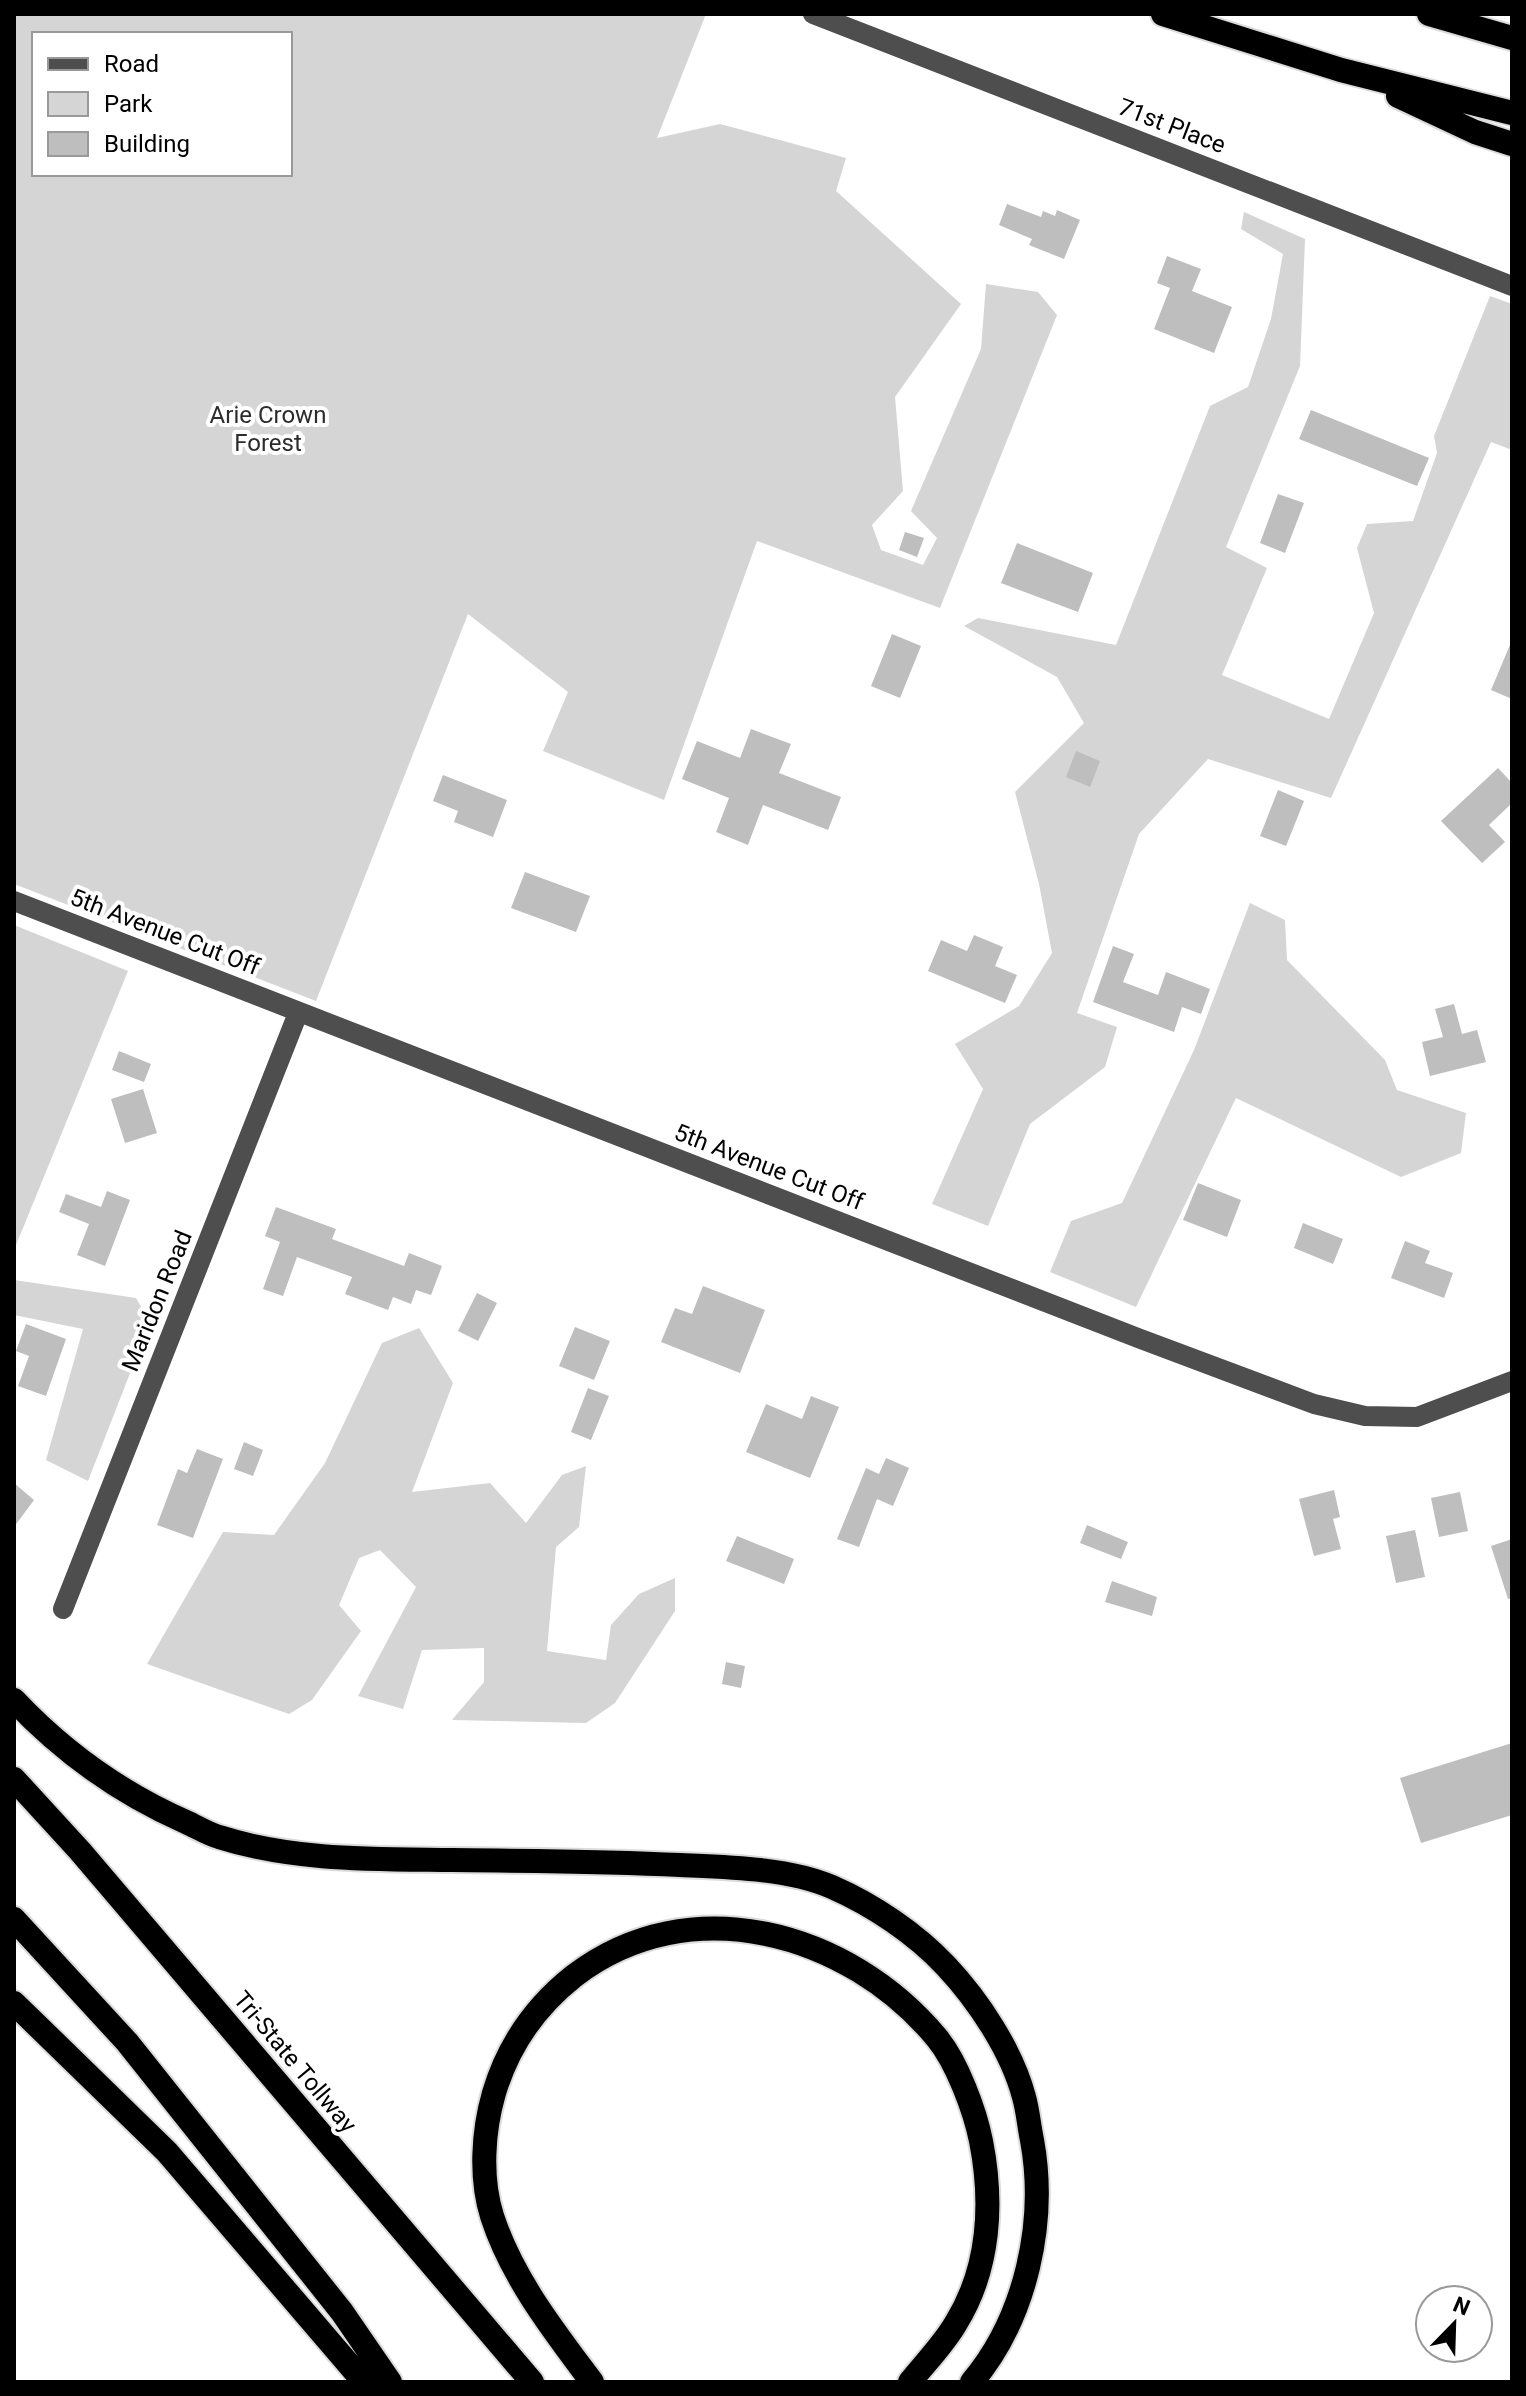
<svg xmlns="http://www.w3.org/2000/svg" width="1526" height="2396" font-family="Roboto,sans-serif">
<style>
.green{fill:#d5d5d5;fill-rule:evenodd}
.building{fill:#bebebe}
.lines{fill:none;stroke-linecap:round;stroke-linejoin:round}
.highway-casing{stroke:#dbdbdb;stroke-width:28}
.minor{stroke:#4e4e4e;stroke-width:20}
.highway{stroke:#000;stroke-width:24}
.labels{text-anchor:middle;stroke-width:8;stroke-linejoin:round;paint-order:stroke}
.street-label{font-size:24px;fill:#000;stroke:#fff}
.park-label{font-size:24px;fill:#2c2c2c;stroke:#fff}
</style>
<rect width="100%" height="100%" fill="#fff"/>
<path class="green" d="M 14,14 L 706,14 L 657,138 L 720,124 L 846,158 L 836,191 L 961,304 L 895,397 L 903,491 L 872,525 L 881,550 L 923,565 L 937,538 L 911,511 L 981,349 L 986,284 L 1038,292 L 1057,315 L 940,608 L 757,541 L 664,800 L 543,751 L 568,692 L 468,614 L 316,1001 L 14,884 ZM 290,34 L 290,174 L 34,174 L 34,34 Z
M 1244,212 L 1305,239 L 1300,366 L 1226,547 L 1267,568 L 1222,675 L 1329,719 L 1374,613 L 1357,548 L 1367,524 L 1413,521 L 1437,453 L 1434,436 L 1490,296 L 1512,304 L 1512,450 L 1491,442 L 1331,798 L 1208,759 L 1139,834 L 1077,1013 L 1117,1027 L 1105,1067 L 1030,1124 L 988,1226 L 932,1204 L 983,1089 L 955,1044 L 1019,1006 L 1052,953 L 1039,884 L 1015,792 L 1084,723 L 1057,677 L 964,626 L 978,618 L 1116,645 L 1210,406 L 1248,387 L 1271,319 L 1283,254 L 1241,229 Z
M 1250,903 L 1285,920 L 1287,960 L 1385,1060 L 1397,1090 L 1466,1113 L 1461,1153 L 1401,1177 L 1236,1098 L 1136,1307 L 1050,1272 L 1071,1221 L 1122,1203 L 1194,1050 Z
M 14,925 L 128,971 L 14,1250 Z
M 14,1280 L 136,1298 L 150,1322 L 88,1481 L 46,1460 L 83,1329 L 14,1315 Z
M 419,1328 L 453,1383 L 412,1492 L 490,1483 L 526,1523 L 562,1475 L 586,1466 L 579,1527 L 556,1547 L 547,1651 L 606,1660 L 611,1625 L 639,1594 L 675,1578 L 675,1611 L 615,1703 L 586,1723 L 452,1720 L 484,1682 L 484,1648 L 422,1650 L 403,1709 L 358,1696 L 416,1587 L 380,1550 L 359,1558 L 339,1605 L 361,1631 L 312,1700 L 289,1714 L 147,1664 L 223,1532 L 274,1535 L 325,1463 L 382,1343 Z"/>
<path class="building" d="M 1007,204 L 1041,217 L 1043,211 L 1055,216 L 1057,210 L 1080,220 L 1064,259 L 1029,245 L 1032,239 L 999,225 Z
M 1167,256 L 1201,269 L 1192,291 L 1232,307 L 1214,353 L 1154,329 L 1170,288 L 1157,283 Z
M 1311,410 L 1429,458 L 1417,486 L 1299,439 Z
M 1278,494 L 1304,503 L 1285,553 L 1260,543 Z
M 905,532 L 924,538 L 917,557 L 899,550 Z
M 1017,543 L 1093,573 L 1078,612 L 1001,583 Z
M 892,634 L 921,646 L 900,698 L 871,686 Z
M 1512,640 L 1512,699 L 1491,690 Z
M 751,729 L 791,744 L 779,773 L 841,797 L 828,830 L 763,805 L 748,845 L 716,832 L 729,798 L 682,779 L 697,741 L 740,758 Z
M 1076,751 L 1100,761 L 1090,787 L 1066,777 Z
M 1498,768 L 1512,783 L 1512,803 L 1489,825 L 1505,842 L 1482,863 L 1441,821 Z
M 443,775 L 507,800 L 493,837 L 454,822 L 458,811 L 433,801 Z
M 1278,790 L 1304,801 L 1286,846 L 1260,836 Z
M 525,872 L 590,896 L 576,932 L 511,908 Z
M 974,935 L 1003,947 L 995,966 L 1017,975 L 1005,1003 L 928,971 L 941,940 L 967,951 Z
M 1113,946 L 1134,954 L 1123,982 L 1158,995 L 1166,972 L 1210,989 L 1201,1014 L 1182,1007 L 1174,1032 L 1093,1002 Z
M 1454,1004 L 1462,1034 L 1477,1030 L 1486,1062 L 1430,1076 L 1422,1042 L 1443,1037 L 1435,1009 Z
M 119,1051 L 151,1064 L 144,1082 L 112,1070 Z
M 143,1089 L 157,1133 L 125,1143 L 111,1099 Z
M 1198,1183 L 1241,1200 L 1227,1237 L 1183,1220 Z
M 107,1191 L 130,1200 L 105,1266 L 77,1255 L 89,1224 L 59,1212 L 66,1194 L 101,1207 Z
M 276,1207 L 336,1229 L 332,1239 L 404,1266 L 409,1253 L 442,1266 L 431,1295 L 416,1290 L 411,1304 L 393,1297 L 388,1310 L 345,1294 L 352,1277 L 297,1257 L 283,1296 L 263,1289 L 280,1242 L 265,1236 Z
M 1303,1223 L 1343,1239 L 1333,1264 L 1294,1248 Z
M 1405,1241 L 1430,1251 L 1425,1263 L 1453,1273 L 1444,1298 L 1391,1278 Z
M 703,1286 L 765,1310 L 740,1373 L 661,1342 L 675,1308 L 692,1314 Z
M 477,1293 L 497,1303 L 478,1341 L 458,1331 Z
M 26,1324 L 66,1339 L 46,1396 L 18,1386 L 29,1356 L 16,1351 Z
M 575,1327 L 610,1341 L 594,1380 L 559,1366 Z
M 588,1388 L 609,1396 L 591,1440 L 571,1432 Z
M 811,1396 L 839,1407 L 810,1478 L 746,1452 L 766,1404 L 802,1419 Z
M 244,1442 L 263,1450 L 253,1476 L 234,1469 Z
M 197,1449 L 223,1459 L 193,1538 L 157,1525 L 178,1469 L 187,1473 Z
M 886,1458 L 909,1468 L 893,1506 L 877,1499 L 859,1547 L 837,1539 L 866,1468 L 879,1474 Z
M 14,1483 L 34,1500 L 14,1527 Z
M 1334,1490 L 1340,1517 L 1333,1519 L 1341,1549 L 1314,1556 L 1299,1499 Z
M 1460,1492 L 1468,1531 L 1439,1537 L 1431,1498 Z
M 1087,1525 L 1128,1542 L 1121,1559 L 1080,1543 Z
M 1415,1530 L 1425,1577 L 1396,1583 L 1386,1536 Z
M 737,1536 L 794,1559 L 784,1584 L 726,1561 Z
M 1512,1539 L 1512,1598 L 1508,1599 L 1491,1546 Z
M 1112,1581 L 1157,1597 L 1152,1616 L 1105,1602 Z
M 726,1662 L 745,1666 L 741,1688 L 722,1684 Z
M 1512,1743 L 1512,1815 L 1421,1843 L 1400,1778 Z"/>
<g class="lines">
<defs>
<path id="highway" d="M 1163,14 L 1341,70 L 1512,113
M 1429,14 L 1512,38
M 1398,96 L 1475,132 L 1512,144
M 14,1700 C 63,1752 120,1793 186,1822 C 197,1827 208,1834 219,1837 C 295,1861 374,1859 452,1860 C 528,1861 604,1861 680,1865 C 726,1867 788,1868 832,1887 C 873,1905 915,1933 946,1966 C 978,2000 1012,2051 1024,2097 C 1028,2111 1029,2126 1032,2140 C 1047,2222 1026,2318 972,2382
M 14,1779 L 80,1851 L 532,2382
M 14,1919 L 127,2042 L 342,2312 L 390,2382
M 14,2003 L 167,2152 L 364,2382
M 592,2382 C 554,2331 512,2278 492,2216 C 480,2178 483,2131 494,2093 C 508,2046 536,2006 574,1976 C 690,1887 849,1932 937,2038 C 957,2062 975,2111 981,2141 C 993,2202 990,2268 956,2323 C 944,2344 925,2363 910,2382"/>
</defs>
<use href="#highway" class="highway-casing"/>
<path class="minor" d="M 813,14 L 1512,286
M 14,901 L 1138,1338 L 1314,1404 L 1365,1416 L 1417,1417 L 1512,1381
M 63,1609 L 298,1013"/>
<use href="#highway" class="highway"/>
</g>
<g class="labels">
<g class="street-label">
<text transform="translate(1172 126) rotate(21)" y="8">71st Place</text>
<text transform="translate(165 932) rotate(21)" y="8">5th Avenue Cut Off</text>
<text transform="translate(769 1167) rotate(21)" y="8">5th Avenue Cut Off</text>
<text transform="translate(157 1301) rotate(-68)" y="8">Maridon Road</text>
<text transform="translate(295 2062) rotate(50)" y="8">Tri-State Tollway</text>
</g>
<g class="park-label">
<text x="268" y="423">Arie Crown<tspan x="268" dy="28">Forest</tspan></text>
</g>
</g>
<rect width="1526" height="2396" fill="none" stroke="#000000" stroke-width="32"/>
<rect x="32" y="32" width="260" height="144" fill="#ffffff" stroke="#999999" stroke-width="2"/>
<rect x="48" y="58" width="40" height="12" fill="#4e4e4e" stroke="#999999" stroke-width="2"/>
<text x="104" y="72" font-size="24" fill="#000000">Road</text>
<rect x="48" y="92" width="40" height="24" fill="#d5d5d5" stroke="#999999" stroke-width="2"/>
<text x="104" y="112" font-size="24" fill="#000000">Park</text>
<rect x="48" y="132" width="40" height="24" fill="#bebebe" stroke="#999999" stroke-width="2"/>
<text x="104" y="152" font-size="24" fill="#000000">Building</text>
<g transform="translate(1454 2324) rotate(23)"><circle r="38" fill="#ffffff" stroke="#999999" stroke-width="2"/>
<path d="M0-6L14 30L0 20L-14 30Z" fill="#000000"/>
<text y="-12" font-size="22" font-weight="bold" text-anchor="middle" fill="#000000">N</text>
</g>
</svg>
